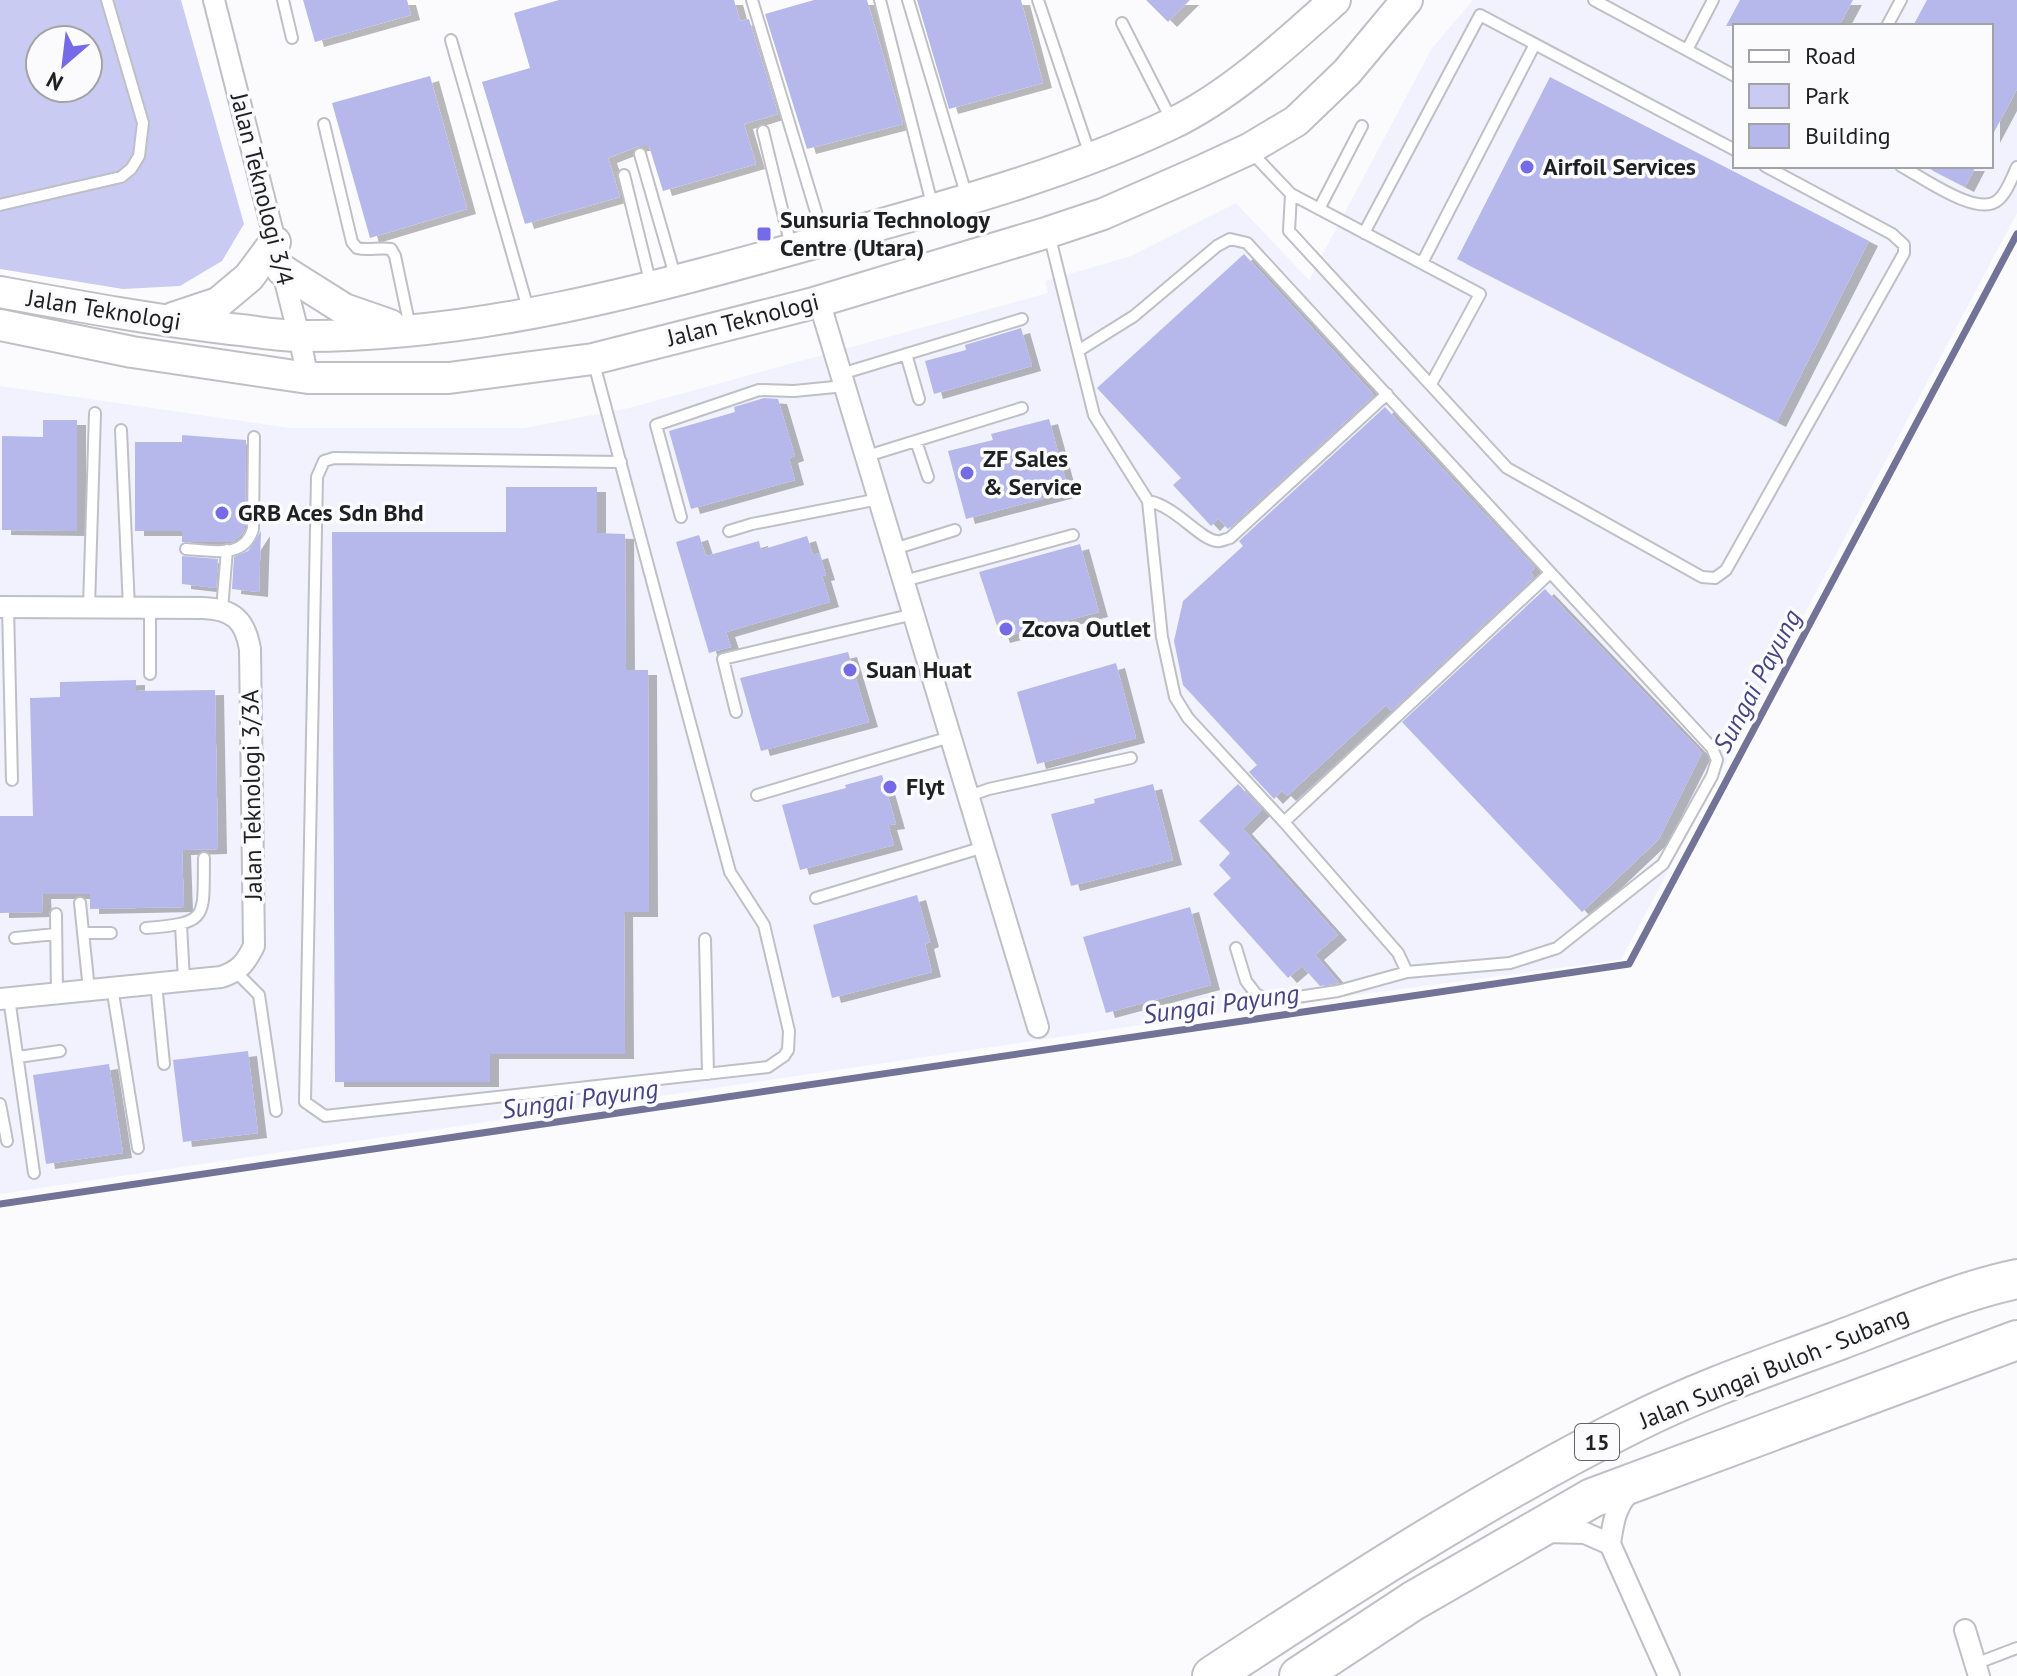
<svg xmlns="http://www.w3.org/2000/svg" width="2017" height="1676" font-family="'PT Sans',sans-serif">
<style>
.built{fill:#f1f2fe;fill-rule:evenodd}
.green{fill:#c9cbf3;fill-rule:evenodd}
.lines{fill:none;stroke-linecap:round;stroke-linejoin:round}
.stream{stroke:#727397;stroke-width:7}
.building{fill:#b6b8ec;filter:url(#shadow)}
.lane-casing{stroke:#bfbfc6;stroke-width:14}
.street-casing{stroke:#bfbfc6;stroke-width:24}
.secondary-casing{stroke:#bfbfc6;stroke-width:34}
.highway-casing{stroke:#bfbfc6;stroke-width:42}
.lane{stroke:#fff;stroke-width:10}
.street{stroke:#fff;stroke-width:20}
.secondary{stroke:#fff;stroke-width:30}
.highway{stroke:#fff;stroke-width:38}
.poi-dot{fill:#756be6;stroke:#fbfbfe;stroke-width:3}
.labels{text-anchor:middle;stroke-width:7;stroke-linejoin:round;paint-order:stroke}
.shield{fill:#fbfbfe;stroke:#616264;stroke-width:2}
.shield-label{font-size:22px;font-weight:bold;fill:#1f2022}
.poi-label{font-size:24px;font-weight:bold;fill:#1f2022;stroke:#fbfbfe;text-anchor:start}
.street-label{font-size:24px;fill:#1f2022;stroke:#fbfbfe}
.water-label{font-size:26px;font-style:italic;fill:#474484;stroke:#fbfbfe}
</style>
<defs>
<filter id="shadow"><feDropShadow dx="9" dy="5" stdDeviation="0" flood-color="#0004"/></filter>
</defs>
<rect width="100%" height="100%" fill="#fbfbfe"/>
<path class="built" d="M 1473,0 L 2017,0 L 2017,213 L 1621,960 L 1235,1011 L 0,1194 L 0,386 L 291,428 L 524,428 L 629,408 L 1048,293 L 1045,281 L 1131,256 L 1236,203 L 1309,280 L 1432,48 ZM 1735,26 L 1991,26 L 1991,166 L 1735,166 Z"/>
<path class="green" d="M 0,0 L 181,0 L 244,224 L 222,261 L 180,286 L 123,289 L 0,269 ZM 40,40 L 88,40 L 88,88 L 40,88 Z"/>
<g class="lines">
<path class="stream" d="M 0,1204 L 1629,964 L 2017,234"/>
</g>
<path class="building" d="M 303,0 L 407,0 L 411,15 L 315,42 Z
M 559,0 L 734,0 L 740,21 L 749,19 L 778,114 L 744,124 L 756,164 L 663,191 L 649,146 L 639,146 L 608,158 L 620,197 L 525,224 L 482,82 L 530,68 L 514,13 Z
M 814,0 L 867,0 L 903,124 L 807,149 L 765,14 Z
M 917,0 L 1021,0 L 1043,83 L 949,109 Z
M 1146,0 L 1190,0 L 1168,22 Z
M 1740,0 L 1853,0 L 1839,26 L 1726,26 Z
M 1927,0 L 2017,0 L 2017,89 L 1991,138 L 1991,26 L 1913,26 Z
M 430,76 L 467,209 L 370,238 L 332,103 Z
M 1550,77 L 1869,241 L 1777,422 L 1457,259 Z
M 1924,166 L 1976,166 L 1965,187 Z
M 1244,254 L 1374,395 L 1228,529 L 1218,519 L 1211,526 L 1173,485 L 1181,478 L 1097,388 Z
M 1021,328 L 1032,366 L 934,394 L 925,361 L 966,350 L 965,345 Z
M 764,398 L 778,399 L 795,456 L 789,458 L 795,480 L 691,509 L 669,431 L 735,412 L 734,407 Z
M 1385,407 L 1535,568 L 1530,572 L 1534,577 L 1391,711 L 1386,705 L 1287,796 L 1282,791 L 1274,799 L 1249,772 L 1257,765 L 1183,685 L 1174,641 L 1183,601 L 1243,546 L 1239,541 Z
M 1049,419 L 1069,492 L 966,519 L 948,451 L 993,440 L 991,434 Z
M 43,420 L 77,420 L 77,531 L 2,530 L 2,436 L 43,437 Z
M 182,435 L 246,440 L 245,527 L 242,534 L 232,542 L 182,542 L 182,531 L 135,531 L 135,442 L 182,442 Z
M 506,487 L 597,487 L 597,533 L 625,534 L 626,670 L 648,670 L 649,912 L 624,912 L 625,1054 L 490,1054 L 490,1082 L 335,1082 L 332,532 L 506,532 Z
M 261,531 L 259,592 L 232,589 L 234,557 L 248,551 Z
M 699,535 L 706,556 L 759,541 L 761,550 L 807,536 L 813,555 L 819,553 L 826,575 L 822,576 L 830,602 L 726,632 L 731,647 L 709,653 L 676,542 Z
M 1080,544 L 1099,612 L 1001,638 L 979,572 Z
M 182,556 L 218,559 L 216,588 L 182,584 Z
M 1545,589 L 1702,753 L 1659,839 L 1582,912 L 1402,722 Z
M 848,652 L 869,722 L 761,751 L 740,678 Z
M 1116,663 L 1136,738 L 1037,764 L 1017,692 Z
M 136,680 L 136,691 L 215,690 L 218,849 L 182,850 L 184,907 L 90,909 L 90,894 L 42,894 L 43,912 L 0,913 L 0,816 L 33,816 L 30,698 L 60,697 L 60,682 Z
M 882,775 L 896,824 L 888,825 L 894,845 L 800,870 L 782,805 L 846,788 L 845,785 Z
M 1153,784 L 1173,860 L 1071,886 L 1051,814 L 1095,803 L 1094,799 Z
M 1238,784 L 1262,810 L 1243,829 L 1338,935 L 1315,955 L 1339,983 L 1320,986 L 1302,966 L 1288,978 L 1213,894 L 1231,878 L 1219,865 L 1230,853 L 1199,821 Z
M 917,895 L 930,942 L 925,944 L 932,972 L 832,998 L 813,925 Z
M 1190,907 L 1211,985 L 1106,1013 L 1083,937 Z
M 248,1051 L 258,1133 L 183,1142 L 173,1060 Z
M 109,1064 L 123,1153 L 46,1164 L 33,1075 Z"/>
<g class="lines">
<defs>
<path id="lane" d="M 283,0 L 292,38
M 752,0 L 823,235
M 880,0 L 933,208
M 908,0 L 967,197
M 1038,0 L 1090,155
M 1594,0 L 1735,76
M 1122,23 L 1172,121
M 1887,26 L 1901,0
M 451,40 L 529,312
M 1687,50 L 1713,0
M 324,124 L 352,242 L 357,248 C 368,251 379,247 391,249 L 395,256 L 410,327
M 763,131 L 791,246
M 1252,153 L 1291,194 L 1480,294 L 1431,384
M 640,154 L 676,279
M 1901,166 C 1922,177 1978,218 1998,200 C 2007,193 2012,177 2017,167
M 624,175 L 651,285
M 1291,194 L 1289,231 L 1507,468 L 1702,577 L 1715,578 L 1726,570 L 1904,253 L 1904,245 L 1892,234 L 1765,166
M 0,205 L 121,177 L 131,169 L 139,156 L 143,123 L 107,0
M 1319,209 L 1362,126
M 1364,233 L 1480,15 L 1735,150
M 1049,234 L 1094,415 L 1148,501 L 1162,637 L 1175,697 L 1188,718 L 1284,822 L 1398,953 L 1407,972
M 1422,263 L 1535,44
M 1078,351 L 1134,316 L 1217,246 L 1230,239 L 1247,243 L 1712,748 L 1717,760 L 1712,776 L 1663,864 L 1557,948 L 1510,963 L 1407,972 L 1338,991 L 1270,1001 L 1256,994 L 1246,981 L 1236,948
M 906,354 L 919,399
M 593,360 L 730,872 L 764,925 L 789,1031 L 788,1050 L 784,1056 L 768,1067 L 325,1116 L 305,1102 L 317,477 L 324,461 L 334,458 L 621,462
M 841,374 L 1022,319
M 121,430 L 129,608
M 916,441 L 928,477
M 867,456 L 1022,408
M 1148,501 C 1176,506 1200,540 1217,541 C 1221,542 1225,539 1230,538 L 1387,394
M 681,517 L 656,425 L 759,390 L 794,391 L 845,386
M 729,531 L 752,524 L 879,499
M 186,549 C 212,550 244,560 253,529 L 254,437
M 894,549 L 955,530
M 904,581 L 1073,535
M 8,607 L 12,780
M 89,607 L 95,413
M 222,609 L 227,550
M 150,674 L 150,608
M 736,712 L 723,659 L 914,614
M 757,795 L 950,737
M 969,796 L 989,789 L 1131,758
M 1284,822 L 1550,573
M 816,898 L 984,847
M 80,903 L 89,990
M 56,914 L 57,993
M 181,925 L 184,980
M 146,928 C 210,923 203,918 204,858
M 84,933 L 111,933
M 15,938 L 56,934
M 705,939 L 708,1074
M 236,972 L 259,995 L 276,1111
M 156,983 L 164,1064
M 112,987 L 138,1148
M 9,998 L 34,1173
M 18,1057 L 60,1051
M 0,1104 L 7,1141
M 1975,1664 L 2017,1648"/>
<path id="street" d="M 214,0 L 299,336 L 308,378
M 819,301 L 1038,1027
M 0,607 L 203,608 C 233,609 245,620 250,649 L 254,946 C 246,962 240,971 221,977 L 0,999
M 1634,1488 C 1616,1502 1613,1522 1610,1544 L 1669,1676
M 1545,1532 L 1585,1533 L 1610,1544
M 1965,1630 L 1979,1676"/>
<path id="secondary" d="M 282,270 L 344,309 L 390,325
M 0,292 C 77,306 153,320 231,329 C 254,331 278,336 301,336 C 482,337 657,287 829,239 C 943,207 1064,175 1171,124 C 1230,96 1287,43 1335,0
M 173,318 L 218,303 L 249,277 L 275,242
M 0,325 L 132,352 L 308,378 L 449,378 L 593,359 L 810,304 L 1049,232 L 1103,214 L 1199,172 L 1249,149 L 1296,121 L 1347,72 L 1407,0"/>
<path id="highway" d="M 1212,1676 C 1349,1586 1486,1497 1632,1424 C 1699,1390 1770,1366 1840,1340 C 1896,1319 1959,1291 2017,1279
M 1299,1676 L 1413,1601 L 1592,1498 L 2017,1340"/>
</defs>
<use href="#lane" class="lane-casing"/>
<use href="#street" class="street-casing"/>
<use href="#secondary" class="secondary-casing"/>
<use href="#highway" class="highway-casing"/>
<use href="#lane" class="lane"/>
<use href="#street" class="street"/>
<use href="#secondary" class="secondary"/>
<use href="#highway" class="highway"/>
</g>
<g class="poi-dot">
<circle cx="1527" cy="167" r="8"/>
<rect x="756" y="226" width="16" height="16" rx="4"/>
<circle cx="967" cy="473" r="8"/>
<circle cx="222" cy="513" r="8"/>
<circle cx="1006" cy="629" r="8"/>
<circle cx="850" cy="670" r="8"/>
<circle cx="890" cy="787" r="8"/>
</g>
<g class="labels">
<rect class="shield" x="1575" y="1424" width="44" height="36" rx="6"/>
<g class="shield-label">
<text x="1597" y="1450">15</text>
</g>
<g class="poi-label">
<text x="1543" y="175">Airfoil Services</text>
<text x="780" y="228">Sunsuria Technology<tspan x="780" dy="28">Centre (Utara)</tspan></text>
<text x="983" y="467">ZF Sales<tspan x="983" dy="28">&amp; Service</tspan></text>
<text x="238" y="521">GRB Aces Sdn Bhd</text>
<text x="1022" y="637">Zcova Outlet</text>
<text x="866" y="678">Suan Huat</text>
<text x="906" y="795">Flyt</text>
</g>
<g class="street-label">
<text transform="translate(262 189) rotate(76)" y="8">Jalan Teknologi 3/4</text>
<text transform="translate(104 310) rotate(9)" y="8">Jalan Teknologi</text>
<text transform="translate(743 320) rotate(-14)" y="8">Jalan Teknologi</text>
<text transform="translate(252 795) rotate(-91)" y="8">Jalan Teknologi 3/3A</text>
<text transform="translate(1774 1368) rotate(-22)" y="8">Jalan Sungai Buloh - Subang</text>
</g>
<g class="water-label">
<text transform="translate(1757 681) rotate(-62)" y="9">Sungai Payung</text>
<text transform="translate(1221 1004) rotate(-8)" y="9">Sungai Payung</text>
<text transform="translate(580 1099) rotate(-8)" y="9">Sungai Payung</text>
</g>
</g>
<rect x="1733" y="24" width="260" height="144" fill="#fbfbfe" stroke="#a3a3a6" stroke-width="2"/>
<rect x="1749" y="50" width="40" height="12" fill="#ffffff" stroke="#a3a3a6" stroke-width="2"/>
<text x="1805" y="64" font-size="24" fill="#1f2022">Road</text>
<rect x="1749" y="84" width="40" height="24" fill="#c9cbf3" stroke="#a3a3a6" stroke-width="2"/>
<text x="1805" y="104" font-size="24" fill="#1f2022">Park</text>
<rect x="1749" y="124" width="40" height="24" fill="#b6b8ec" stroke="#a3a3a6" stroke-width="2"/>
<text x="1805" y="144" font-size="24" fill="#1f2022">Building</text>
<g transform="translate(64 64) rotate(208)"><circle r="38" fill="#fbfbfe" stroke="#a3a3a6" stroke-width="2"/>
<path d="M0-6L14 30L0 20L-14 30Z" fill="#756be6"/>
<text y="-12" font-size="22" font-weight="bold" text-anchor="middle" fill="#1f2022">N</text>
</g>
</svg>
